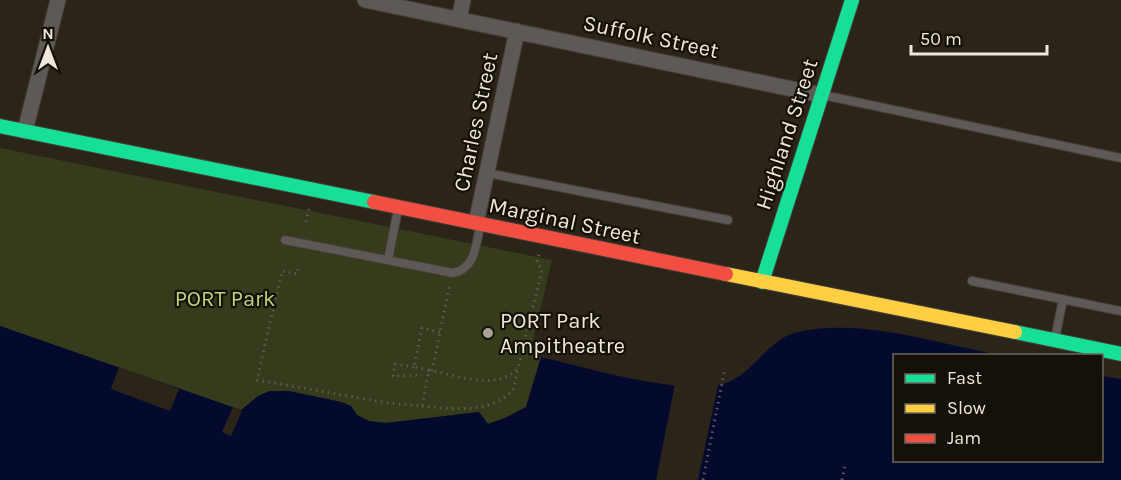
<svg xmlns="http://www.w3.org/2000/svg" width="1121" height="480" font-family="Karla,sans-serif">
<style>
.green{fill:#353b1b}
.water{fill:#040a2e}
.pier{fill:#2a2419}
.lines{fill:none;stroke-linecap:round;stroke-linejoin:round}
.lane-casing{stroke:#443e36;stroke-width:10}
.street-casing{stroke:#443e36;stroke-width:17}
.fast-casing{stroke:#443e36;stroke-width:16}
.slow-casing{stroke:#443e36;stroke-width:16}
.jam-casing{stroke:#443e36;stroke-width:16}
.path{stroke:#5d5955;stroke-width:3;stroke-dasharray:1.5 4.5;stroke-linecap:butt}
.lane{stroke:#5e5956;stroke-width:8}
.street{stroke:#5e5956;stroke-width:15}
.fast{stroke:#16e098;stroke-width:14}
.slow{stroke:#ffcf43;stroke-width:14}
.jam{stroke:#f24e42;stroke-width:14}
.poi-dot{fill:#a9a396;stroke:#151108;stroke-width:2}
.labels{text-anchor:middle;stroke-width:4.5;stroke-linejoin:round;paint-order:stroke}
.street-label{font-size:22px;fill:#eee7da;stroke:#151108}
.park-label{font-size:22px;fill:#bed37e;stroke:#151108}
.poi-label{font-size:22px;fill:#eee7da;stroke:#151108;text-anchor:start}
</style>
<rect width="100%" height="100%" fill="#2a2419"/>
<path class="green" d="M 0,148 L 552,260 L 530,354 L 541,357 L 526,407 L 505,418 L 488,424 L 478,412 L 386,423 L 369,421 L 357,415 L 351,406 L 342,402 L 289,391 L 270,391 L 258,396 L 242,411 L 0,326 Z"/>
<path class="water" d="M 0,326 L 241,410 L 258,396 L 270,391 L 289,391 L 341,402 L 351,406 L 357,415 L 369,421 L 386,423 L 479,412 L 488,424 L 505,418 L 526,407 L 541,357 C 585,367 689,399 729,382 C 755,371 769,338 798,332 C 862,318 935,343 999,355 L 894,356 L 894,460 L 1102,460 L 1102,376 L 1121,379 L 1121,480 L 0,480 Z"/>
<path class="pier" d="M 119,367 L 179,389 L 170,411 L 111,389 Z
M 719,381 L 698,480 L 656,480 L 675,384 Z
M 233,407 L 242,411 L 231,436 L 222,432 Z"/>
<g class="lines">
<defs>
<path id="lane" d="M 823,95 L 1121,158
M 487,173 L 728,220
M 285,240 L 453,273 C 475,269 476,245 480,226
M 388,260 L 398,209
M 972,281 L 1121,311
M 1055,339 L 1063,299"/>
<path id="street" d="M 365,0 L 821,95
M 459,19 L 463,0
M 25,131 L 58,0
M 476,223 L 517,31"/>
<path id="fast" d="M 0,126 L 374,202
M 762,282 L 852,0
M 1015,332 L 1121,354"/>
<path id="slow" d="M 726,274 L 1015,332"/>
<path id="jam" d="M 374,202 L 726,274"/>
</defs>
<use href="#lane" class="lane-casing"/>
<use href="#street" class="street-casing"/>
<use href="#fast" class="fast-casing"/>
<use href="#slow" class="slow-casing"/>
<use href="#jam" class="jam-casing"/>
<path class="path" d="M 306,222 L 309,209
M 298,269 L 297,274 L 282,271 L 257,380 L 388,403 L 422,406 L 429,370 C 456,375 497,392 518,368 L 542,270 L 537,262 L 539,254
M 414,367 L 395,364 L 393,376 L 422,375
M 429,370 L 414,367 L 422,328 L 440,332
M 432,371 L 450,284
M 422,406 C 450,409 492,414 513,390 L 518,368
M 703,480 L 725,368
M 842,480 L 845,466"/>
<use href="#lane" class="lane"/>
<use href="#street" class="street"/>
<use href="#fast" class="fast"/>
<use href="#slow" class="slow"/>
<use href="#jam" class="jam"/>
</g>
<circle class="poi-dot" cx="488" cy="333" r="6"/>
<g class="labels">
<g class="street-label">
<text transform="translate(651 36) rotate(12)" y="8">Suffolk Street</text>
<text transform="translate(475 122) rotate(-78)" y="8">Charles Street</text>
<text transform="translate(786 134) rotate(-72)" y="8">Highland Street</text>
<text transform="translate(565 220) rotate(12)" y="8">Marginal Street</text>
</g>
<g class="park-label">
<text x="225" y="306">PORT Park</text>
</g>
<g class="poi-label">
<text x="500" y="328">PORT Park<tspan x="500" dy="25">Ampitheatre</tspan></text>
</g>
</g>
<rect x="893" y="354" width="210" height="108" fill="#151108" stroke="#6c675c" stroke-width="1.5"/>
<rect x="905" y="374" width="30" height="9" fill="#16e098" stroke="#6c675c" stroke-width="1.5"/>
<text x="947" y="384" font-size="18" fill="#eee7da">Fast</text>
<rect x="905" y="404" width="30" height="9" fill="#ffcf43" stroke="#6c675c" stroke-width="1.5"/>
<text x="947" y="414" font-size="18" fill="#eee7da">Slow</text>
<rect x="905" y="434" width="30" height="9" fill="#f24e42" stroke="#6c675c" stroke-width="1.5"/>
<text x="947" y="444" font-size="18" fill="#eee7da">Jam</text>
<g transform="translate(48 48)" stroke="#151108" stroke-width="4.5" paint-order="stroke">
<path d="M0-4.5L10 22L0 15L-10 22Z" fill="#eee7da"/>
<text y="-9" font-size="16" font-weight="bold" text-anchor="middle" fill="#eee7da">N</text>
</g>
<path d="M911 45v9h136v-9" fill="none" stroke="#eee7da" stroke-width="3"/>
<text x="920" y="45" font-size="18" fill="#eee7da" stroke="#151108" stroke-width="4.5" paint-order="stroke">50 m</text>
</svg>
